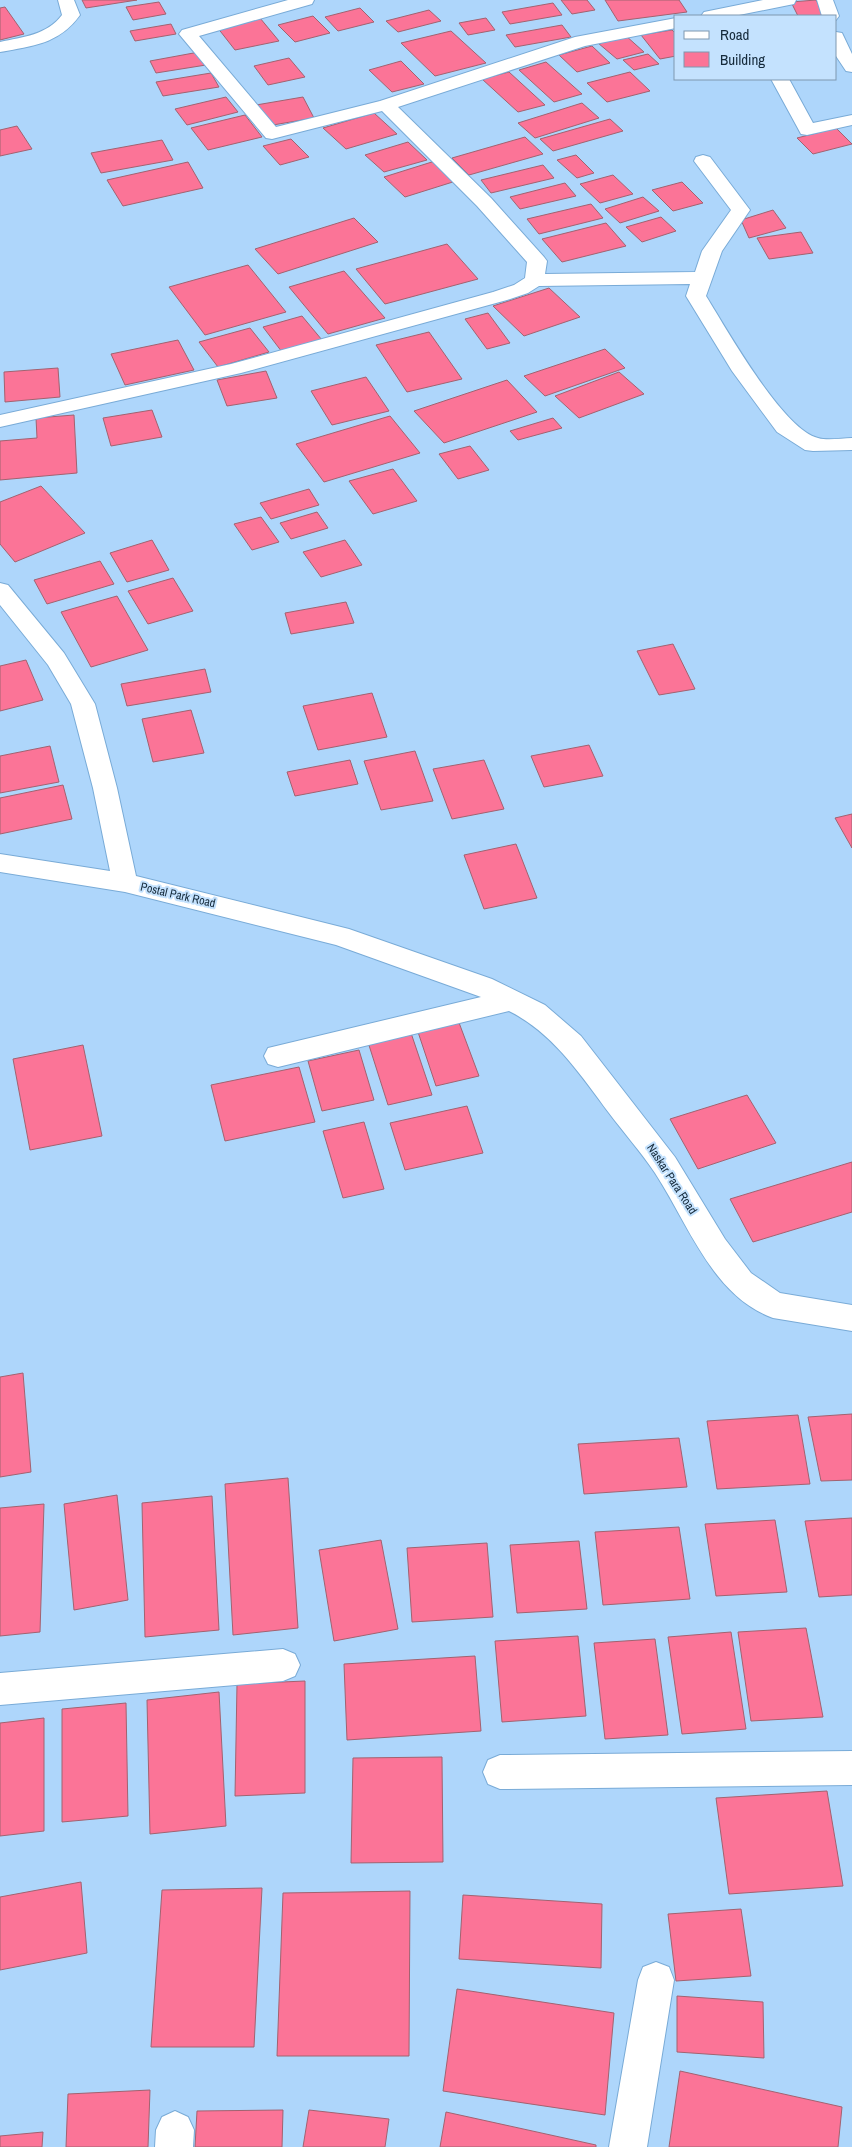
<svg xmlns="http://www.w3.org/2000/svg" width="852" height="2147" font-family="'Archivo Narrow',sans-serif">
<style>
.building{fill:#fb7497;stroke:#a26270}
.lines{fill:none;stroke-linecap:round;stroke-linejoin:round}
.minor-casing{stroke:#79abd7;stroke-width:2}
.minor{fill:#fff;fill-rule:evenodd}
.labels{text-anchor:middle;stroke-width:4;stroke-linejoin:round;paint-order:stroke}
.street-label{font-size:12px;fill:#152a3b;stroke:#c4e2fe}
</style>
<rect width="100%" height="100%" fill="#aed6fb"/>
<path class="building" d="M 82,0 L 137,0 L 86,8 Z
M 561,0 L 587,0 L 595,10 L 572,14 Z
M 605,0 L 679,0 L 687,12 L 618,21 Z
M 816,0 L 825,16 L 798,16 L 791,2 Z
M 159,2 L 166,14 L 133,20 L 126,7 Z
M 553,3 L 562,15 L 510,24 L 502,12 Z
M 5,7 L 24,34 L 0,40 L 0,8 Z
M 360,8 L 374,22 L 338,31 L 325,17 Z
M 429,10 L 441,21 L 398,32 L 386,21 Z
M 313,16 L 330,33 L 295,42 L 278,25 Z
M 260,18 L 279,41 L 235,50 L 217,27 Z
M 486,18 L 495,30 L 468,35 L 459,23 Z
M 171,24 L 176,34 L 135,41 L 130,31 Z
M 562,25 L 571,37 L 515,47 L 506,35 Z
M 672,30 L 676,34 L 676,56 L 660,59 L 641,35 Z
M 451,31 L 486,63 L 435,76 L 401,43 Z
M 625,35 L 644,52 L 617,59 L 598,43 Z
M 592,46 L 610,63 L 577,72 L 559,55 Z
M 199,52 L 206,65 L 156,73 L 150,61 Z
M 648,54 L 659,64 L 634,70 L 623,60 Z
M 289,58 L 305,77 L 268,85 L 254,66 Z
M 401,61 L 424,84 L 392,92 L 369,70 Z
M 546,62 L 582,94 L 554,102 L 519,70 Z
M 509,72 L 545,105 L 518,112 L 482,79 Z
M 630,72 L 650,91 L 607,102 L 587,83 Z
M 211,73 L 219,87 L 163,96 L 156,82 Z
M 226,97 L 238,112 L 187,125 L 175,109 Z
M 303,97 L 314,118 L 267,126 L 256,105 Z
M 582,103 L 599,118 L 535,138 L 518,123 Z
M 374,113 L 397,134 L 346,149 L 323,128 Z
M 245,115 L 262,137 L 208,150 L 191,128 Z
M 610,119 L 623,131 L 553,151 L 540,139 Z
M 17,126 L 32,149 L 0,156 L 0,130 Z
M 836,128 L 852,144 L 813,154 L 797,138 Z
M 525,137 L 543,154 L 469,175 L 452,158 Z
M 291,139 L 309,157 L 280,165 L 263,146 Z
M 162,140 L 173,160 L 101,173 L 91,153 Z
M 408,142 L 427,160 L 384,172 L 365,155 Z
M 576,155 L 594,173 L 577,178 L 557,160 Z
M 435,161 L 456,181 L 405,197 L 384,177 Z
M 188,162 L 203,188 L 123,206 L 107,180 Z
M 543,165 L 554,178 L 491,193 L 481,180 Z
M 613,175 L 633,194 L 600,203 L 580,184 Z
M 682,182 L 703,203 L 673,211 L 652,190 Z
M 565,183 L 576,196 L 520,209 L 510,197 Z
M 643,197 L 659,211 L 620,223 L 605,209 Z
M 591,204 L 603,218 L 539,234 L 527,219 Z
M 773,210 L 786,228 L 749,238 L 741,220 Z
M 661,217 L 676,231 L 642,242 L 626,227 Z
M 354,218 L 378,242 L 278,274 L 255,249 Z
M 606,223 L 626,246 L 562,262 L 542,239 Z
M 801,232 L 813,253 L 769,259 L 757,238 Z
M 447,244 L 478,279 L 385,304 L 356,269 Z
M 248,265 L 286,312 L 205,335 L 169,287 Z
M 344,271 L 385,318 L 328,334 L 289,287 Z
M 549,288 L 580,317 L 524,336 L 493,306 Z
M 488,313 L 510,343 L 487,349 L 465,319 Z
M 302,316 L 322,340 L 282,352 L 263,327 Z
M 250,328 L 269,352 L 218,367 L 199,342 Z
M 429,332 L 462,379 L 407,392 L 376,345 Z
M 178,340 L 194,370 L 125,385 L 111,354 Z
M 605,349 L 625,368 L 545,396 L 524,376 Z
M 58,368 L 60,397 L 5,402 L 4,372 Z
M 266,371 L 277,398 L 227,406 L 217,380 Z
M 619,372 L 644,394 L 579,418 L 555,396 Z
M 366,377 L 389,411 L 332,425 L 311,391 Z
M 507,380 L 537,412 L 444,443 L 414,411 Z
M 152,410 L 162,437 L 111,446 L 103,418 Z
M 74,415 L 77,473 L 0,480 L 0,441 L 37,438 L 36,418 Z
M 390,416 L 420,453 L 324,482 L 296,444 Z
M 553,418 L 562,428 L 518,440 L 510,431 Z
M 470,446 L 489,470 L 458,479 L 439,454 Z
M 393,469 L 417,501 L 373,514 L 349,481 Z
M 41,486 L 85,533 L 15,562 L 0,544 L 0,502 Z
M 309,489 L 319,505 L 271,519 L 260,503 Z
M 317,512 L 328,528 L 291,539 L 280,523 Z
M 261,517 L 279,542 L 252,550 L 234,524 Z
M 152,540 L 169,570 L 127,582 L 110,553 Z
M 345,540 L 362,565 L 321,577 L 303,552 Z
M 100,561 L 114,584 L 47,604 L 34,580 Z
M 173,578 L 193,611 L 148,624 L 128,591 Z
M 117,596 L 148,650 L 91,667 L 61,612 Z
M 346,602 L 354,623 L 291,634 L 285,613 Z
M 673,644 L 695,689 L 659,695 L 637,651 Z
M 26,660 L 43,700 L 0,711 L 0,666 Z
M 205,669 L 211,692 L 127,706 L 121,684 Z
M 372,693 L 387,737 L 318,750 L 303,706 Z
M 191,710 L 204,753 L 153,762 L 142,719 Z
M 589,745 L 603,776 L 544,787 L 531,756 Z
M 50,746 L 59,782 L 0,793 L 0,756 Z
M 415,751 L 433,801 L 381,810 L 364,761 Z
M 350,760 L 358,784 L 295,796 L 287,772 Z
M 484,760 L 504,809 L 452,819 L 433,769 Z
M 63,785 L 72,819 L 0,834 L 0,798 Z
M 852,814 L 852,848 L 835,818 Z
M 516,844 L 537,898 L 484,909 L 464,855 Z
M 458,1020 L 479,1076 L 436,1086 L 417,1029 Z
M 410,1030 L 432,1095 L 388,1105 L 367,1039 Z
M 83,1045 L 102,1136 L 30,1150 L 13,1059 Z
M 359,1050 L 374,1100 L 322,1111 L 308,1061 Z
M 299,1067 L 315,1122 L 225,1141 L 211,1085 Z
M 747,1095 L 776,1143 L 698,1169 L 670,1119 Z
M 467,1106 L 483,1153 L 405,1170 L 390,1123 Z
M 364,1122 L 384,1189 L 343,1198 L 323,1131 Z
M 852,1162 L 852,1212 L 753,1242 L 730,1199 Z
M 23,1373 L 31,1472 L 0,1477 L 0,1377 Z
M 852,1414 L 852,1480 L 821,1481 L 808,1417 Z
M 798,1415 L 810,1484 L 717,1489 L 707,1421 Z
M 679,1438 L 687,1487 L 584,1494 L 578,1444 Z
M 288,1478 L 298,1628 L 233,1635 L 225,1484 Z
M 117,1495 L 128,1600 L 74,1610 L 64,1504 Z
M 212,1496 L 219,1630 L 145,1637 L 142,1503 Z
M 44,1504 L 40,1632 L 0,1636 L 0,1508 Z
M 852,1518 L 852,1595 L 819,1597 L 805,1521 Z
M 775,1520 L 787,1592 L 716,1596 L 705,1524 Z
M 679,1527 L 690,1599 L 603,1605 L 595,1532 Z
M 381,1540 L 398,1629 L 334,1641 L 319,1550 Z
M 579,1541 L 587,1609 L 517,1613 L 510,1545 Z
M 487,1543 L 493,1617 L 412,1622 L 407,1548 Z
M 806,1628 L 823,1717 L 751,1721 L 738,1632 Z
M 731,1632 L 746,1729 L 682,1734 L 668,1637 Z
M 578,1636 L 586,1716 L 502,1722 L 495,1641 Z
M 655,1639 L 668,1735 L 605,1739 L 594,1643 Z
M 475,1656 L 481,1731 L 347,1740 L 344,1664 Z
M 305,1681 L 305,1793 L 235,1796 L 237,1684 Z
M 219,1692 L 226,1826 L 150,1834 L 147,1700 Z
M 126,1703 L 128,1816 L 62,1822 L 62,1709 Z
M 44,1718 L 44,1831 L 0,1836 L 0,1723 Z
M 442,1757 L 443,1862 L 351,1863 L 353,1758 Z
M 827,1791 L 843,1886 L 729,1894 L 716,1798 Z
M 81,1882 L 87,1953 L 0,1970 L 0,1897 Z
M 262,1888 L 254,2047 L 151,2047 L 162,1890 Z
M 410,1891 L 409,2056 L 277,2056 L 283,1893 Z
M 463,1895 L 602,1904 L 601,1968 L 459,1959 Z
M 741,1909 L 751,1976 L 676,1981 L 668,1914 Z
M 457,1989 L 614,2013 L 605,2115 L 443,2091 Z
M 677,1996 L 763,2002 L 764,2058 L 677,2052 Z
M 680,2071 L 842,2107 L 838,2147 L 669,2147 Z
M 150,2090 L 148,2147 L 66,2147 L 68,2094 Z
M 283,2110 L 282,2147 L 195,2147 L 197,2111 Z
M 309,2110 L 389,2119 L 385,2147 L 303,2147 Z
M 446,2112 L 596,2145 L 596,2147 L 440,2147 Z
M 43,2132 L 42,2147 L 0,2147 L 0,2136 Z"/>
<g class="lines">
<defs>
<path id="minor" d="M 58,0 L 74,0 L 80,15 C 59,44 33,46 0,52 L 0,42 C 23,37 47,35 62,15 Z
M 288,0 L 314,0 L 312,4 L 199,36 L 276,127 L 380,101 L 575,37 L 676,18 L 676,28 L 585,46 L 398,107 L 491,198 L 544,257 L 547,261 L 545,274 L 695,272 L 702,251 L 731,210 L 694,161 L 696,157 L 703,155 L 710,157 L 750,210 L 722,251 L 706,296 C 726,328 783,430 818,438 C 828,441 842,438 852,438 L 852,450 L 813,451 L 805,450 L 777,432 L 732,371 L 686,296 L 690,284 L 539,286 L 528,293 L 507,300 L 241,373 L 0,427 L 0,415 L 231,364 L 493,292 L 514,285 L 525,278 L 527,262 L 477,206 L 382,111 L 272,139 L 266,138 L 179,34 L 182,30 Z
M 763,0 L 796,0 L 794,4 L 734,16 L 701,16 L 704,12 Z
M 817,0 L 833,0 L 839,16 L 836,20 L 836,16 L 822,16 Z
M 836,32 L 842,33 L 852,54 L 852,72 L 846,71 L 836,56 Z
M 771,79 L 789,79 L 813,123 L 852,115 L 852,125 L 807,135 L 801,134 Z
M 0,583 L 8,585 L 64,653 L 95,704 L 117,788 L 136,876 L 349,929 L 492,979 L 545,1005 L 581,1036 L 675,1157 L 725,1239 L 751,1273 L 780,1293 L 852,1305 L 852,1331 L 773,1318 C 712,1296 688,1223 655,1173 C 641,1152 624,1133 609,1113 C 580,1074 553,1033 509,1011 L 278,1067 L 268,1064 L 264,1056 L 268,1048 L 481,997 L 336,945 L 125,892 L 0,872 L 0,854 L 110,871 L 93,788 L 71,704 L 48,665 L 0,605 Z
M 283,1649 L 295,1654 L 300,1665 L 295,1676 L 283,1681 L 0,1705 L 0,1673 Z
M 852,1751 L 852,1785 L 500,1789 L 488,1784 L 483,1772 L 488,1760 L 500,1755 Z
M 656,1962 L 669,1967 L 674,1980 L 647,2147 L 609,2147 L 638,1980 L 643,1967 Z
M 175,2111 L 188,2117 L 194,2130 L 193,2147 L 155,2147 L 156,2130 L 162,2117 Z"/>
</defs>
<use href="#minor" class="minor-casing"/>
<use href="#minor" class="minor"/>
</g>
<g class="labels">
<g class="street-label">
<text transform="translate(178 895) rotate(13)" y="4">Postal Park Road</text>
<text transform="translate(672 1179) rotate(57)" y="4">Naskar Para Road</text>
</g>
</g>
<rect x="674" y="15" width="162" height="65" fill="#c4e2fe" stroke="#7e98b0"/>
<rect x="684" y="31" width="25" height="8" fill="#ffffff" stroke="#7e98b0"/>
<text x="720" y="40" font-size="15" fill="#152a3b">Road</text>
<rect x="684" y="52" width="25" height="15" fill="#fb7497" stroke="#7e98b0"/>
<text x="720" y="65" font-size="15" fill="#152a3b">Building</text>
</svg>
